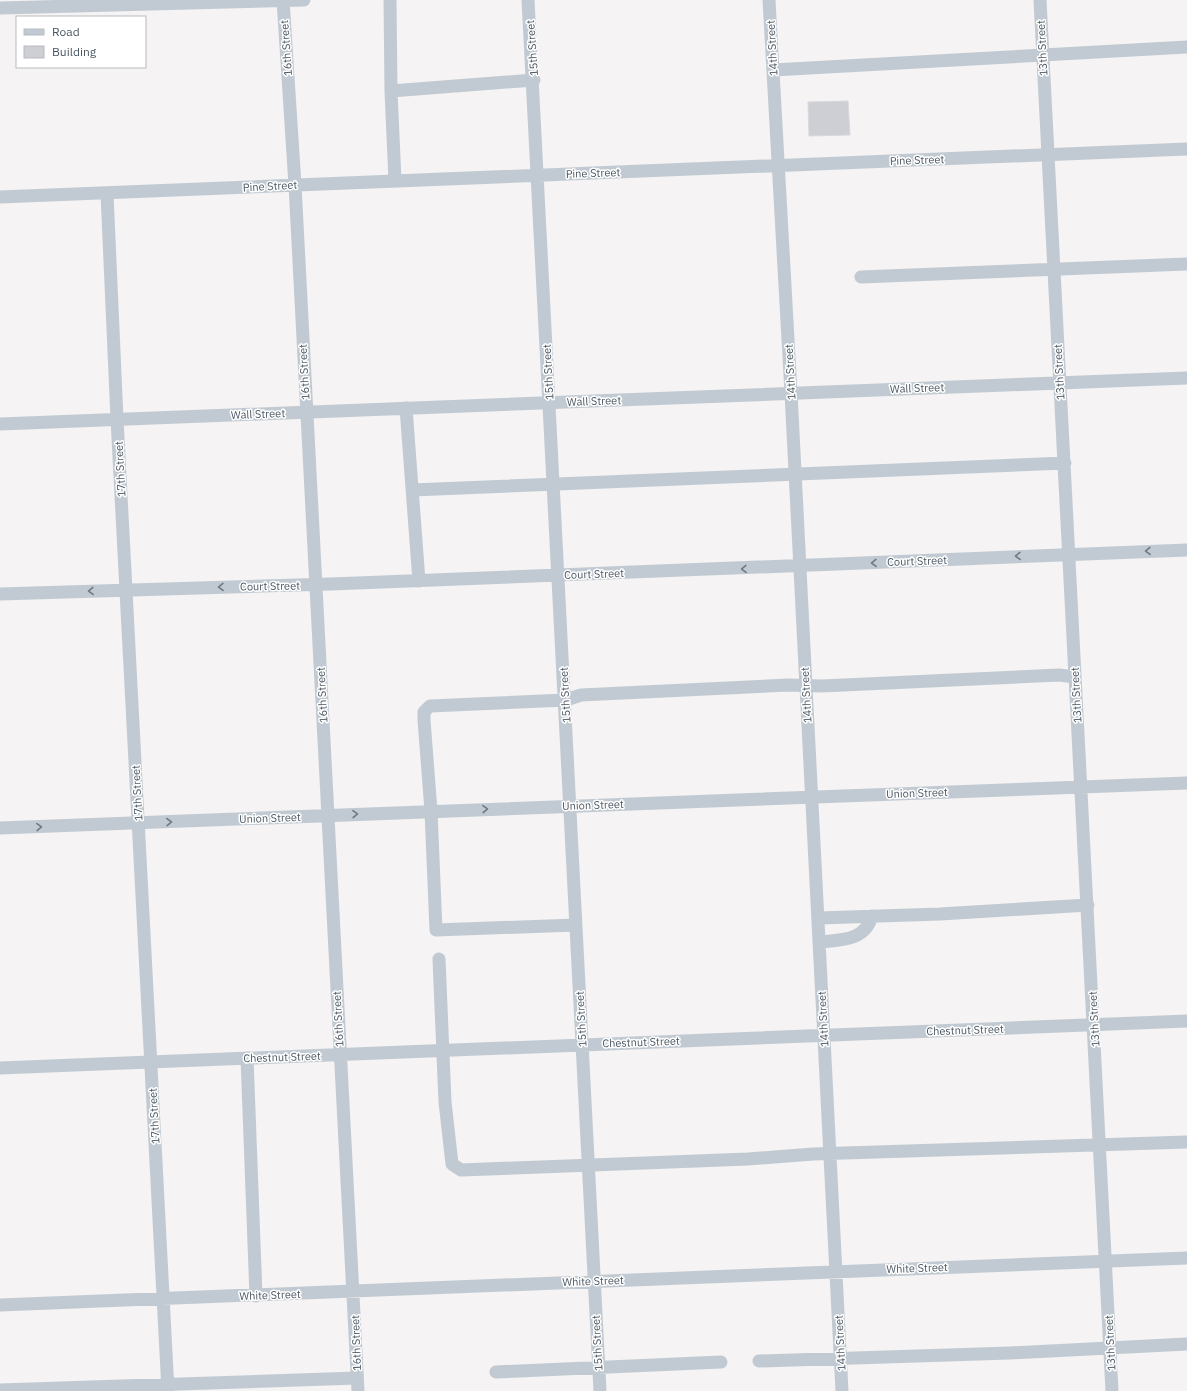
<svg xmlns="http://www.w3.org/2000/svg" width="1187" height="1391" font-family="'IBM Plex Sans',sans-serif">
<style>
.building{fill:#cdcfd5;stroke:#d7d9de}
.lines{fill:none;stroke-linecap:round;stroke-linejoin:round}
.minor{stroke:#c1cad2;stroke-width:13}
.oneway{stroke:#6e7983}
.labels{text-anchor:middle;stroke-width:3;stroke-linejoin:round;paint-order:stroke}
.street-label{font-size:11px;fill:#4a5661;stroke:#fff}
</style>
<rect width="100%" height="100%" fill="#f5f3f3"/>
<path class="building" d="M 848,101 L 850,135 L 809,136 L 808,102 Z"/>
<g class="lines">
<path class="minor" d="M 283,0 L 295,185 L 358,1391
M 390,0 L 391,91
M 528,0 L 600,1391
M 769,0 L 791,393 L 842,1391
M 1040,0 L 1112,1391
M 0,8 L 304,0
M 773,70 L 1187,47
M 395,181 L 391,91 L 534,80
M 107,194 L 117,419 L 168,1391
M 0,197 L 1187,149
M 861,277 L 1187,264
M 406,408 L 419,581
M 0,424 L 1187,378
M 412,490 L 1065,463
M 0,594 L 331,584 L 1187,550
M 0,828 L 1187,783
M 819,918 L 940,914 L 1088,905
M 576,925 L 436,930 L 431,811 L 424,720 L 424,712 L 430,706 L 566,700 L 581,695 L 788,685 L 822,686 L 1059,675 L 1075,677
M 819,942 C 841,940 865,941 872,916
M 439,959 L 445,1102 L 452,1164 L 461,1170 L 748,1159 L 813,1154 L 1187,1142
M 247,1058 L 256,1296
M 0,1068 L 1187,1021
M 0,1305 L 1187,1258
M 759,1361 L 1010,1353 L 1187,1344
M 496,1372 L 721,1362
M 0,1390 L 357,1378"/>
</g>
<defs><path id="oneway-chevron" d="M-2-3.5L2.5 0L-2 3.5" fill="none" stroke-width="1.6" stroke-linecap="round" stroke-linejoin="round"/></defs>
<g class="oneway">
<use href="#oneway-chevron" transform="translate(1148 551) rotate(178)"/>
<use href="#oneway-chevron" transform="translate(1018 556) rotate(178)"/>
<use href="#oneway-chevron" transform="translate(874 563) rotate(178)"/>
<use href="#oneway-chevron" transform="translate(744 569) rotate(178)"/>
<use href="#oneway-chevron" transform="translate(221 587) rotate(179)"/>
<use href="#oneway-chevron" transform="translate(91 591) rotate(178)"/>
<use href="#oneway-chevron" transform="translate(485 809) rotate(-2)"/>
<use href="#oneway-chevron" transform="translate(355 814) rotate(-2)"/>
<use href="#oneway-chevron" transform="translate(169 822) rotate(-2)"/>
<use href="#oneway-chevron" transform="translate(39 827) rotate(-2)"/>
</g>
<g class="labels">
<g class="street-label">
<text transform="translate(286 48) rotate(-94)" y="4">16th Street</text>
<text transform="translate(532 48) rotate(-94)" y="4">15th Street</text>
<text transform="translate(772 48) rotate(-93)" y="4">14th Street</text>
<text transform="translate(1042 48) rotate(-93)" y="4">13th Street</text>
<text transform="translate(917 160) rotate(-2)" y="4">Pine Street</text>
<text transform="translate(593 173) rotate(-2)" y="4">Pine Street</text>
<text transform="translate(270 186) rotate(-3)" y="4">Pine Street</text>
<text transform="translate(304 372) rotate(-93)" y="4">16th Street</text>
<text transform="translate(548 372) rotate(-93)" y="4">15th Street</text>
<text transform="translate(790 372) rotate(-93)" y="4">14th Street</text>
<text transform="translate(1059 372) rotate(-93)" y="4">13th Street</text>
<text transform="translate(917 388) rotate(-2)" y="4">Wall Street</text>
<text transform="translate(594 401) rotate(-2)" y="4">Wall Street</text>
<text transform="translate(258 414) rotate(-2)" y="4">Wall Street</text>
<text transform="translate(120 469) rotate(-93)" y="4">17th Street</text>
<text transform="translate(917 561) rotate(-2)" y="4">Court Street</text>
<text transform="translate(594 574) rotate(-2)" y="4">Court Street</text>
<text transform="translate(270 586) rotate(-1)" y="4">Court Street</text>
<text transform="translate(322 695) rotate(-93)" y="4">16th Street</text>
<text transform="translate(565 695) rotate(-93)" y="4">15th Street</text>
<text transform="translate(806 695) rotate(-93)" y="4">14th Street</text>
<text transform="translate(1076 695) rotate(-93)" y="4">13th Street</text>
<text transform="translate(137 793) rotate(-93)" y="4">17th Street</text>
<text transform="translate(917 793) rotate(-2)" y="4">Union Street</text>
<text transform="translate(593 805) rotate(-2)" y="4">Union Street</text>
<text transform="translate(270 818) rotate(-2)" y="4">Union Street</text>
<text transform="translate(338 1019) rotate(-93)" y="4">16th Street</text>
<text transform="translate(581 1019) rotate(-93)" y="4">15th Street</text>
<text transform="translate(823 1019) rotate(-93)" y="4">14th Street</text>
<text transform="translate(1094 1019) rotate(-93)" y="4">13th Street</text>
<text transform="translate(965 1030) rotate(-2)" y="4">Chestnut Street</text>
<text transform="translate(641 1042) rotate(-2)" y="4">Chestnut Street</text>
<text transform="translate(282 1057) rotate(-2)" y="4">Chestnut Street</text>
<text transform="translate(154 1116) rotate(-93)" y="4">17th Street</text>
<text transform="translate(917 1268) rotate(-2)" y="4">White Street</text>
<text transform="translate(593 1281) rotate(-2)" y="4">White Street</text>
<text transform="translate(270 1295) rotate(-2)" y="4">White Street</text>
<text transform="translate(356 1343) rotate(-92)" y="4">16th Street</text>
<text transform="translate(597 1343) rotate(-93)" y="4">15th Street</text>
<text transform="translate(840 1343) rotate(-93)" y="4">14th Street</text>
<text transform="translate(1110 1343) rotate(-93)" y="4">13th Street</text>
</g>
</g>
<rect x="16" y="16" width="130" height="52" fill="#ffffff" stroke="#b7bbc0"/>
<rect x="24" y="29" width="20" height="6" fill="#c1cad2" stroke="#b7bbc0"/>
<text x="52" y="36" font-size="12" fill="#4a5661">Road</text>
<rect x="24" y="46" width="20" height="12" fill="#cdcfd5" stroke="#b7bbc0"/>
<text x="52" y="56" font-size="12" fill="#4a5661">Building</text>
</svg>
